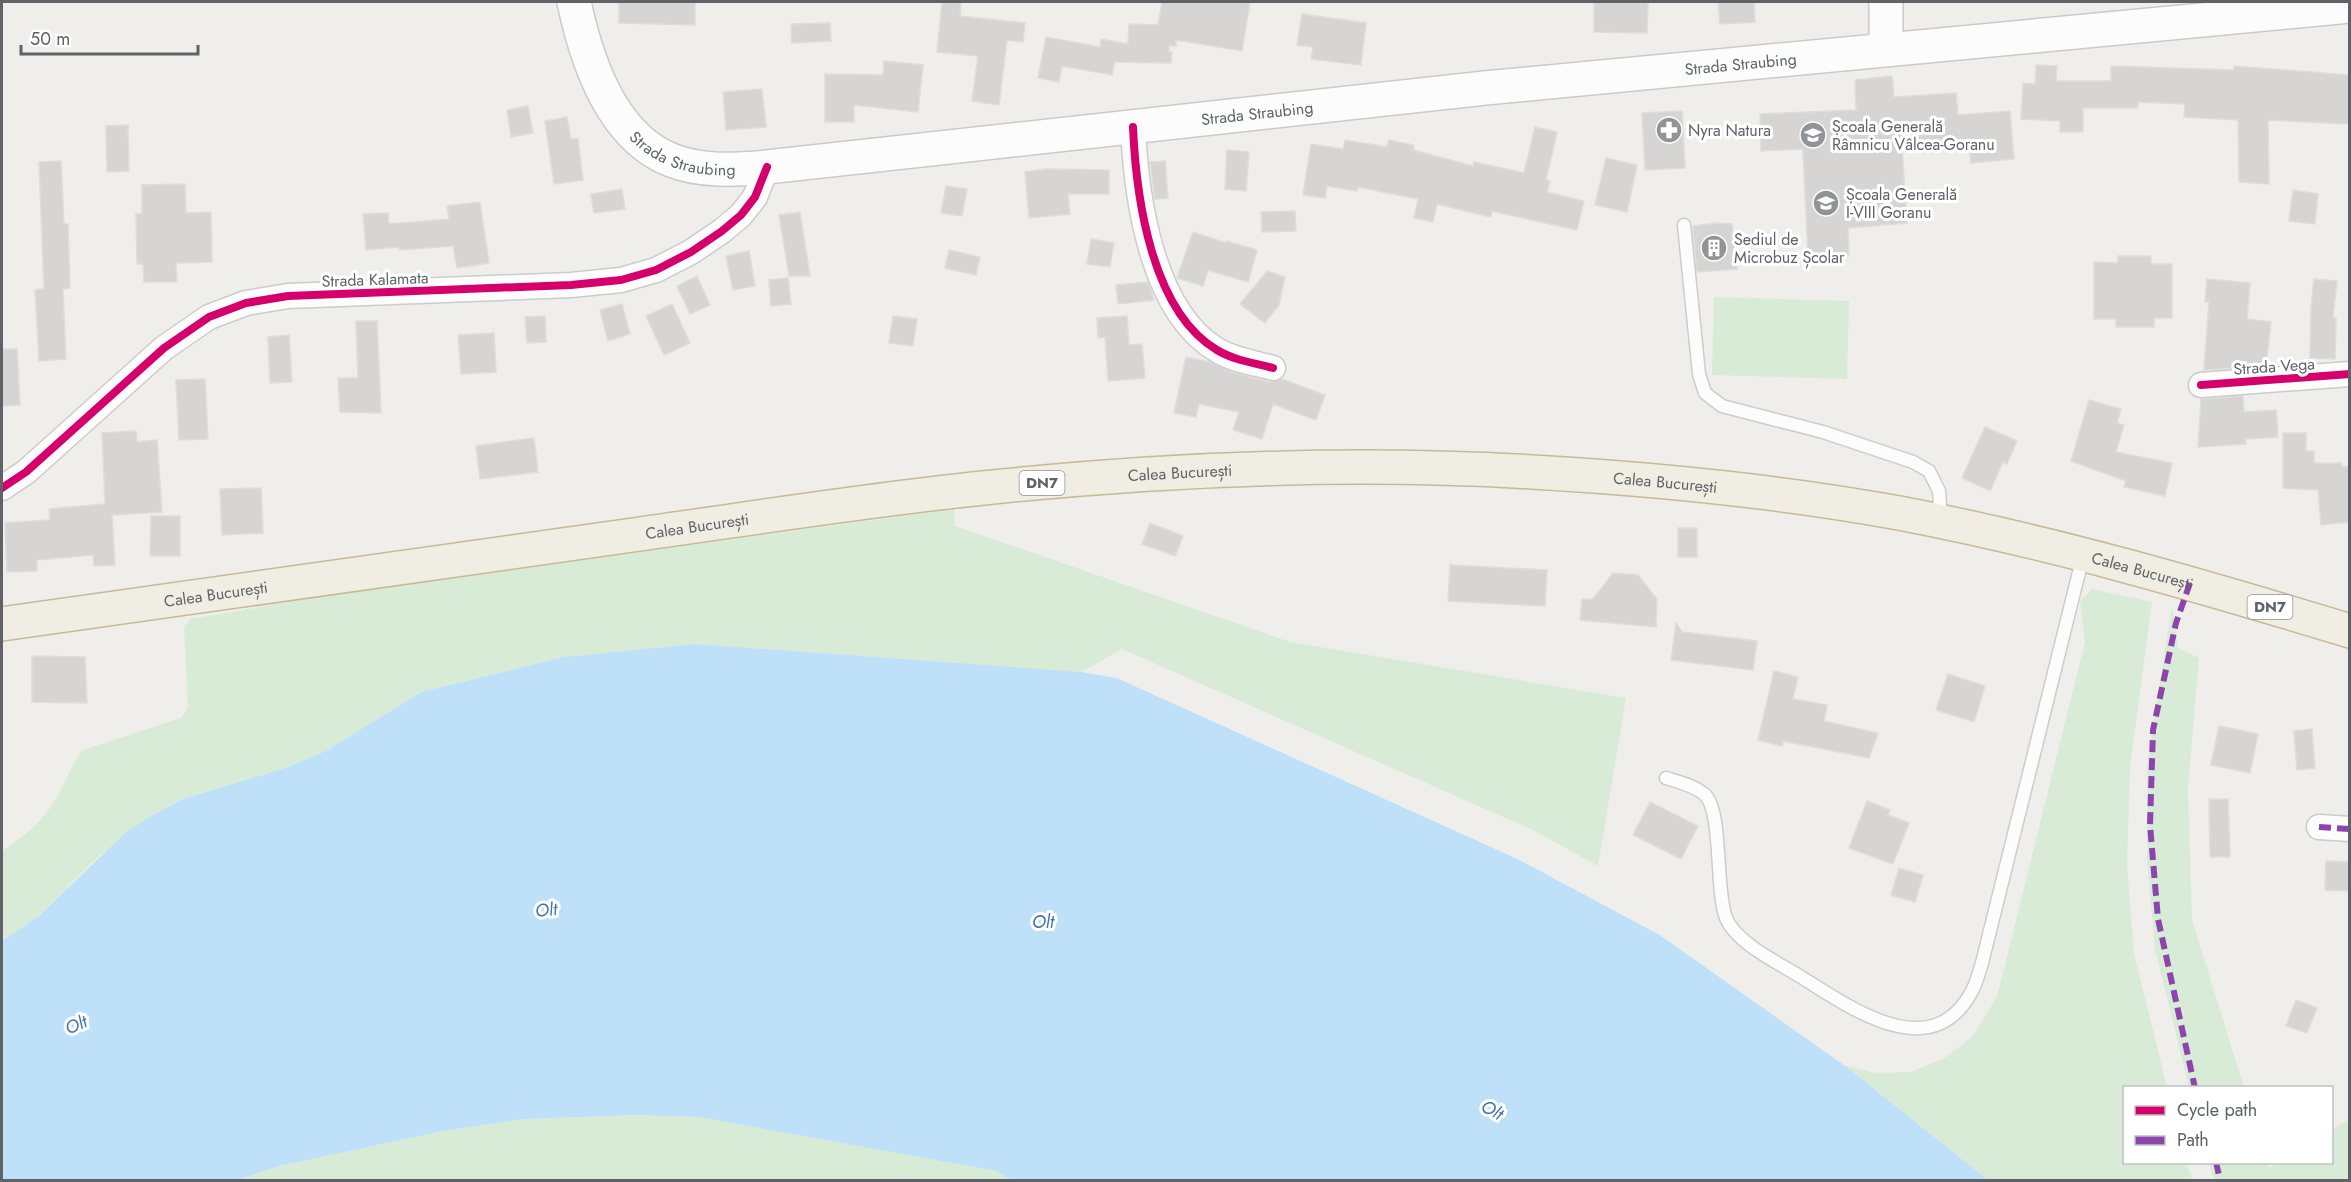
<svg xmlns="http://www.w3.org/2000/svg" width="2351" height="1182" font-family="Jost,sans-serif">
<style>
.green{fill:#d8ebd6}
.water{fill:#bfe0f9}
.pier{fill:#efeeea}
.building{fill:#d6d5d3;stroke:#deddd9;stroke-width:1.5}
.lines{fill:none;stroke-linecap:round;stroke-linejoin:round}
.lane-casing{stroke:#cbcccc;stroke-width:15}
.street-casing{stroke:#cbcccc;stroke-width:27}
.secondary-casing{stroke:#cacacb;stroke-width:36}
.highway-casing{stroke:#c8b996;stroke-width:36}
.lane{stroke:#fdfcfc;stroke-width:12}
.street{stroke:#fdfcfc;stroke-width:24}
.secondary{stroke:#fdfcfc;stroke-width:33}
.highway{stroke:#f0ede3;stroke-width:33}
.quiet{stroke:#8e44ad;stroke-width:6;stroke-dasharray:12 6;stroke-linecap:butt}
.cycleway-casing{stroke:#fff;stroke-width:11}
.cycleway{stroke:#d6006c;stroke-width:8}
.labels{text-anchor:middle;stroke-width:6;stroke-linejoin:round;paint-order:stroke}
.shield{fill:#fff;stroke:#8f9295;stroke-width:1.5}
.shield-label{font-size:15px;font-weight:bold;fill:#5f6368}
.street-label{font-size:16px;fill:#5f6368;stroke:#fff}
.poi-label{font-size:16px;fill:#5f6368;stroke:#fff;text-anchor:start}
.water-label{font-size:18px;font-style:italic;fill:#4174aa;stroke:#fff}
</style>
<rect width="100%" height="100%" fill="#efeeea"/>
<path class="green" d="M 1714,297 L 1849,301 L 1847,379 L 1712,375 Z
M 954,509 L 955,526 L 1290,642 L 1626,698 L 1598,866 L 1533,830 L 1122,649 L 1082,672 L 695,644 L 564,657 L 421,692 L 326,751 L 285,768 L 183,799 L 153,815 L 98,857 L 39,916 L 2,941 L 2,851 C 22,838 43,821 56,799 C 65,783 71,765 83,750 L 181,718 L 188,708 L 184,627 L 190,619 L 342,593 Z
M 2092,589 L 2152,602 L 2130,767 L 2127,864 L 2134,954 L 2167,1087 L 2124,1088 L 2124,1162 L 2187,1163 L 2192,1180 L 1988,1180 L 1844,1065 L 1875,1073 L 1910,1072 L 1943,1059 L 1972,1037 L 1997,997 L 2085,642 L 2080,601 Z
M 2172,606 L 2178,648 L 2199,658 L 2188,790 L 2192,920 L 2244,1087 L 2189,1087 L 2155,949 L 2147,861 L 2147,766 Z
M 636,1115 L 699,1117 L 998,1171 L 1011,1180 L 237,1180 L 279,1166 L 443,1131 L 524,1119 Z
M 2349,1119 L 2349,1180 L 2214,1180 L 2209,1163 L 2267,1163 L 2269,1168 L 2278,1163 L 2332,1162 L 2332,1130 Z"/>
<path class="water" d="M 695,644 L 1082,672 L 1117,678 L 1520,860 L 1660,935 L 1844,1065 L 1988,1180 L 1011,1180 L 997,1171 L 699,1117 L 636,1115 L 524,1119 L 443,1131 L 279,1166 L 237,1180 L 2,1180 L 2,941 L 39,916 L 125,833 L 153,815 L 183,799 L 285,768 L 326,751 L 421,692 L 564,657 Z"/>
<path class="pier" d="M 1086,669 L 1119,675 L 1521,857 L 1661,933 L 1851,1067 L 1844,1065 L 1660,935 L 1520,860 L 1117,678 L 1082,672 Z"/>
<path class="building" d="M 619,2 L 695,2 L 695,25 L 619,23 Z
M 942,2 L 961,2 L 960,16 L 1025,23 L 1023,42 L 1007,40 L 999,105 L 972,101 L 978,56 L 937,52 Z
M 1162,2 L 1250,2 L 1242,51 L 1176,40 L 1176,46 L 1169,46 L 1169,52 L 1172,52 L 1171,63 L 1115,62 L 1112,75 L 1062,66 L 1059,82 L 1038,78 L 1046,37 L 1100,47 L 1101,39 L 1128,44 L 1129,24 L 1158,25 Z
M 1594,2 L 1648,2 L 1647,33 L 1594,32 Z
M 1718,2 L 1754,2 L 1755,22 L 1720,24 Z
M 1302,14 L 1366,23 L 1361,65 L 1311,59 L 1313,47 L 1297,45 Z
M 830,23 L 831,41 L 792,43 L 791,24 Z
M 884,61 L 923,65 L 918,112 L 854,105 L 854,122 L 825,122 L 825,74 L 883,75 Z
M 2036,65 L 2057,66 L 2056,81 L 2111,81 L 2111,66 L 2234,70 L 2234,66 L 2349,75 L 2349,124 L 2268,120 L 2269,184 L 2239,182 L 2238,120 L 2184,117 L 2185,104 L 2138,102 L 2138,108 L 2083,108 L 2083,132 L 2060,132 L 2060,121 L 2021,119 L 2023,83 L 2035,84 Z
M 1892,76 L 1894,97 L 1956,93 L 1958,115 L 2010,111 L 2014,159 L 1971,163 L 1969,143 L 1902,148 L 1907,223 L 1848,228 L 1849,256 L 1808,258 L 1803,149 L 1761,151 L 1760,114 L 1856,110 L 1855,80 Z
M 762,89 L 766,127 L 726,130 L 723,92 Z
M 528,106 L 533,133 L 511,137 L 507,110 Z
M 1682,111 L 1685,168 L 1645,170 L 1642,113 Z
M 567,117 L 571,139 L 578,138 L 583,180 L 554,184 L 545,121 Z
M 128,125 L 129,171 L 107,172 L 106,126 Z
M 1535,127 L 1557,132 L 1546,180 L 1550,181 L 1547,192 L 1584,201 L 1577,230 L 1492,211 L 1491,217 L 1437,204 L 1433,222 L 1414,218 L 1418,199 L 1358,187 L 1357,191 L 1327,186 L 1325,198 L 1303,195 L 1311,144 L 1343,149 L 1345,140 L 1387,147 L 1389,140 L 1414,145 L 1413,150 L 1473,166 L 1474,162 L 1524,173 Z
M 1227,150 L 1249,152 L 1246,191 L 1225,189 Z
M 1606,158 L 1637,165 L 1627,212 L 1595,205 Z
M 61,161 L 64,224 L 68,224 L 70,288 L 63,289 L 66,359 L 39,361 L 35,290 L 44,289 L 39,162 Z
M 1165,161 L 1168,198 L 1155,199 L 1150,162 Z
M 1047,169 L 1109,170 L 1109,194 L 1068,194 L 1070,214 L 1029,218 L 1025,172 Z
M 185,184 L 186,213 L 211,212 L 212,262 L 176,263 L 177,282 L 144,282 L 143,264 L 137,264 L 136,214 L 142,214 L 142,185 Z
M 946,186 L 967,189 L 962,216 L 941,213 Z
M 622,189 L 625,209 L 594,213 L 591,194 Z
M 2293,190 L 2318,194 L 2315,224 L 2289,221 Z
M 480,202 L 489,263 L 457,268 L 453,246 L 399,250 L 399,247 L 366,250 L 363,214 L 388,213 L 389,224 L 449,219 L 447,206 Z
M 1295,211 L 1296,231 L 1262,232 L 1261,212 Z
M 800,212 L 810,276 L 789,276 L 779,215 Z
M 1716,223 L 1732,224 L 1737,269 L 1697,272 L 1693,226 Z
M 1193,232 L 1226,243 L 1226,241 L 1257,250 L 1248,282 L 1208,270 L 1203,286 L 1177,278 Z
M 1091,239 L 1114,243 L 1110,267 L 1087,264 Z
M 949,250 L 980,257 L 976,275 L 945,268 Z
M 749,251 L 755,286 L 733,290 L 726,256 Z
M 2118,256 L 2151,256 L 2151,264 L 2172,264 L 2172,318 L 2154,318 L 2154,327 L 2116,327 L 2116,319 L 2094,319 L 2094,262 L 2118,263 Z
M 1267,271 L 1285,277 L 1279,305 L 1265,323 L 1240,304 Z
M 697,276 L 710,305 L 690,314 L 677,286 Z
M 788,278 L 791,304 L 771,306 L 769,280 Z
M 2207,279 L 2250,283 L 2247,319 L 2271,322 L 2266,366 L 2204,370 L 2209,302 L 2205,302 Z
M 2314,279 L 2337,281 L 2333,318 L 2336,318 L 2335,359 L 2310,358 L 2311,307 Z
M 1148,282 L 1154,300 L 1118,304 L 1116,285 Z
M 622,304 L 630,334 L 608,341 L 600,310 Z
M 672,304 L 690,343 L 664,355 L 646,316 Z
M 545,316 L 546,342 L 527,343 L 525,317 Z
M 893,316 L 917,319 L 913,346 L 889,343 Z
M 1127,316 L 1129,345 L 1142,344 L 1145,378 L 1108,381 L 1105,337 L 1098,338 L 1097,318 Z
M 356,321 L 377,321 L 381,413 L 340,412 L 338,378 L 358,378 Z
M 494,333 L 496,372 L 461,374 L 458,335 Z
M 289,335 L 292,382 L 270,383 L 268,337 Z
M 2,349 L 17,349 L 20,405 L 2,406 Z
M 1186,357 L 1210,362 L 1232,372 L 1269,382 L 1282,379 L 1325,395 L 1316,420 L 1273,404 L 1262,439 L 1233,430 L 1239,412 L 1199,404 L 1196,417 L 1174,413 Z
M 205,379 L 208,439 L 179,440 L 176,380 Z
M 2243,396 L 2244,412 L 2276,410 L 2278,437 L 2245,439 L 2246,444 L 2198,447 L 2201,399 Z
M 2089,400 L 2121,409 L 2117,423 L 2124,425 L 2116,452 L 2172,463 L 2165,496 L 2124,487 L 2126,481 L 2071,461 Z
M 1985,427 L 2017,441 L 2007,464 L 2003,462 L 1990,491 L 1962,478 Z
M 136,431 L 137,442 L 157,440 L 162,512 L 112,515 L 115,565 L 94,566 L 93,555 L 37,560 L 37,571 L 7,572 L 5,523 L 50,520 L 49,509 L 105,504 L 102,433 Z
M 2283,433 L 2306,433 L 2306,451 L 2314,451 L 2314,463 L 2342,463 L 2342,467 L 2349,466 L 2349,522 L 2321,525 L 2318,490 L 2283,488 Z
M 534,438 L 538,472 L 480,479 L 476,446 Z
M 261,488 L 263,533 L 222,535 L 220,489 Z
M 151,516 L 180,516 L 180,556 L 150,556 Z
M 1150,523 L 1183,536 L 1175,556 L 1142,544 Z
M 1678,528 L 1697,528 L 1697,557 L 1678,557 Z
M 1450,565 L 1547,570 L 1545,606 L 1448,601 Z
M 1613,573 L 1638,575 L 1657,599 L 1656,627 L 1580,620 L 1582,599 L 1593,599 Z
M 1676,623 L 1682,632 L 1757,641 L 1753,670 L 1671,660 Z
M 32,656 L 85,657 L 87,703 L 32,702 Z
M 1774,671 L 1798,677 L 1793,699 L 1827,705 L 1824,721 L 1878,733 L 1869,758 L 1783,741 L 1782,746 L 1758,740 Z
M 1948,674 L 1985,686 L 1974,722 L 1936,710 Z
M 2219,726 L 2258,734 L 2250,773 L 2211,765 Z
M 2312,729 L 2315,768 L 2297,770 L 2294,731 Z
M 2209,799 L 2228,799 L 2230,857 L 2210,857 Z
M 1867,801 L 1890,810 L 1888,815 L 1909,823 L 1893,864 L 1849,848 Z
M 1650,802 L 1698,826 L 1681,859 L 1633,835 Z
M 2326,861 L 2349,862 L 2349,891 L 2325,890 Z
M 1899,868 L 1923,875 L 1915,902 L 1891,895 Z
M 2296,1000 L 2317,1008 L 2307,1033 L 2286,1026 Z"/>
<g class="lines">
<defs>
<path id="lane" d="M 1684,225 L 1699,374 L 1705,393 L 1722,406 L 1823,432 L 1913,462 L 1929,471 L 1939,491 L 1941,521
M 1666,778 C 1678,782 1693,785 1704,794 C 1723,809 1715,890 1726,918 C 1736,943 1779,963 1801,977 C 1851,1008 1933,1068 1973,989 C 1977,981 1979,972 1982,963 L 2083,556"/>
<path id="street" d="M 1133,127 C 1136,196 1151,311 1217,350 C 1233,360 1255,363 1273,368
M 2201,385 L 2350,374
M 2,488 L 26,472 L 164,348 L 209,317 L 246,303 L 288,296 L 571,285 L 621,280 L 656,270 L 691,252 L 722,231 L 741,215 L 755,197 L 767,167
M 2319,827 L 2350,829"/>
<g id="secondary">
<path id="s1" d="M 574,2 C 586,59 611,136 671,160 C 701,172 735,170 767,167 L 1485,88 L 2350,6"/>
<path d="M 1886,49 L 1886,2"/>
</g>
<g id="highway">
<path id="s2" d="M 2,624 C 214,594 427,564 640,534 C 754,518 868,500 983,488 C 1165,469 1349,461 1532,472 C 1654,479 1778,491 1899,513 C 2052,542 2202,586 2350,631"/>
</g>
</defs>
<use href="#lane" class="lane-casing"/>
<use href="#street" class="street-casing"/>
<use href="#secondary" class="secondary-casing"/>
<use href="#highway" class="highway-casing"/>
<use href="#lane" class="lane"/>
<use href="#street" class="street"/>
<use href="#secondary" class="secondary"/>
<use href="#highway" class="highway"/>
<path class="quiet" d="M 2190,583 L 2176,623 L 2153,730 L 2150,825 L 2158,919 L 2195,1088
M 2319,827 L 2350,829
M 2216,1162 L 2220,1180"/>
<defs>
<path id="cycleway" d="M 1133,127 C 1136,196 1151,311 1217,350 C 1233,360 1255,363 1273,368
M 2201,385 L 2350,374
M 2,488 L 26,472 L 164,348 L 209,317 L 246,303 L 288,296 L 571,285 L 621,280 L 656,270 L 691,252 L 722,231 L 741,215 L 755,197 L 767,167"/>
</defs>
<use href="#cycleway" class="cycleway-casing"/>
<use href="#cycleway" class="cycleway"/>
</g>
<defs>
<symbol id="pharmacy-disc" viewBox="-11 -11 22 22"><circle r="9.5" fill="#919496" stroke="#fff"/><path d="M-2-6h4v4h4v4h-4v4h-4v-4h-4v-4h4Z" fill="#fff"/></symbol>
<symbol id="school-disc" viewBox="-11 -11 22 22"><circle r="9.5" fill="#919496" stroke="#fff"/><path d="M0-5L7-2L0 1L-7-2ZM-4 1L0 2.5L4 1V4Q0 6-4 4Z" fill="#fff"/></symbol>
<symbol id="building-disc" viewBox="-11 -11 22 22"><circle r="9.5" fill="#919496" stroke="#fff"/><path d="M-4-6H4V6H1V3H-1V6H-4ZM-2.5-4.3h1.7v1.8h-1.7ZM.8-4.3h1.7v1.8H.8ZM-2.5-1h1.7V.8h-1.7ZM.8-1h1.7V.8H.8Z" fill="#fff"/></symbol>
</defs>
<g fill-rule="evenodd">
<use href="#pharmacy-disc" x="1654" y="115" width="30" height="30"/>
<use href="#school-disc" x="1798" y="120" width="30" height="30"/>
<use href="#school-disc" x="1811" y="188" width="30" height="30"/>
<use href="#building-disc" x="1699" y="233" width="30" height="30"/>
</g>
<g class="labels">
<g class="shield">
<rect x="1019.5" y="471" width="45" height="24" rx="4.5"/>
<rect x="2247.5" y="595" width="45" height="24" rx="4.5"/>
</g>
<g class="shield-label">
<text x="1042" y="488">DN7</text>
<text x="2270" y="612">DN7</text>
</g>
<g class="street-label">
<text dy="6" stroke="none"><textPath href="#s1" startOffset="1269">Strada Straubing</textPath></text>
<text dy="6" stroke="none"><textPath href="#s1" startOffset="783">Strada Straubing</textPath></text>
<text dy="6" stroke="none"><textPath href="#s1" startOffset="202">Strada Straubing</textPath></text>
<text transform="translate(375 279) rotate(-2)" y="6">Strada Kalamata</text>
<text transform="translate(2274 366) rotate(-4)" y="6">Strada Vega</text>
<text dy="6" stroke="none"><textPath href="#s2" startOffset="1188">Calea București</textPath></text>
<text dy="6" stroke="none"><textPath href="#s2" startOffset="1674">Calea București</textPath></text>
<text dy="6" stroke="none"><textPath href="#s2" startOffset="702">Calea București</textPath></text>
<text dy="6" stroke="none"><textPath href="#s2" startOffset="2160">Calea București</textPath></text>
<text dy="6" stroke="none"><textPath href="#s2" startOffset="216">Calea București</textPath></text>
</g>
<g class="poi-label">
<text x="1832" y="132">Școala Generală<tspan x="1832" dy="18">Râmnicu Vâlcea-Goranu</tspan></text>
<text x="1688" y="136">Nyra Natura</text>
<text x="1846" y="200">Școala Generală<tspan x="1846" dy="18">I-VIII Goranu</tspan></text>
<text x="1734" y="245">Sediul de<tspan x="1734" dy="18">Microbuz Școlar</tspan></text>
</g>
<g class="water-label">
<text transform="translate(546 910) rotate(-6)" y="6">Olt</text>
<text x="1043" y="928">Olt</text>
<text transform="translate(76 1025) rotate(-23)" y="6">Olt</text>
<text transform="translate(1492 1110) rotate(30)" y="6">Olt</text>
</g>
</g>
<rect width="2351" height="1182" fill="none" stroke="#5f6368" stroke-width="6"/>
<rect x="2123" y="1086" width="210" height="78" fill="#ffffff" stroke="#bfc1c3" stroke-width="1.5"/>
<rect x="2135" y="1106" width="30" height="9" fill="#d6006c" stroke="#bfc1c3" stroke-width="1.5"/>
<text x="2177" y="1116" font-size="18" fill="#5f6368">Cycle path</text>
<rect x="2135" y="1136" width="30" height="9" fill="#8e44ad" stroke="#bfc1c3" stroke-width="1.5"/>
<text x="2177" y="1146" font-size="18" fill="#5f6368">Path</text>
<path d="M21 45v9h177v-9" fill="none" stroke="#5f6368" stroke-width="3"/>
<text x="30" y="45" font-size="18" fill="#5f6368" stroke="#ffffff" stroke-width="4.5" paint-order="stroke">50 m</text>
</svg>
